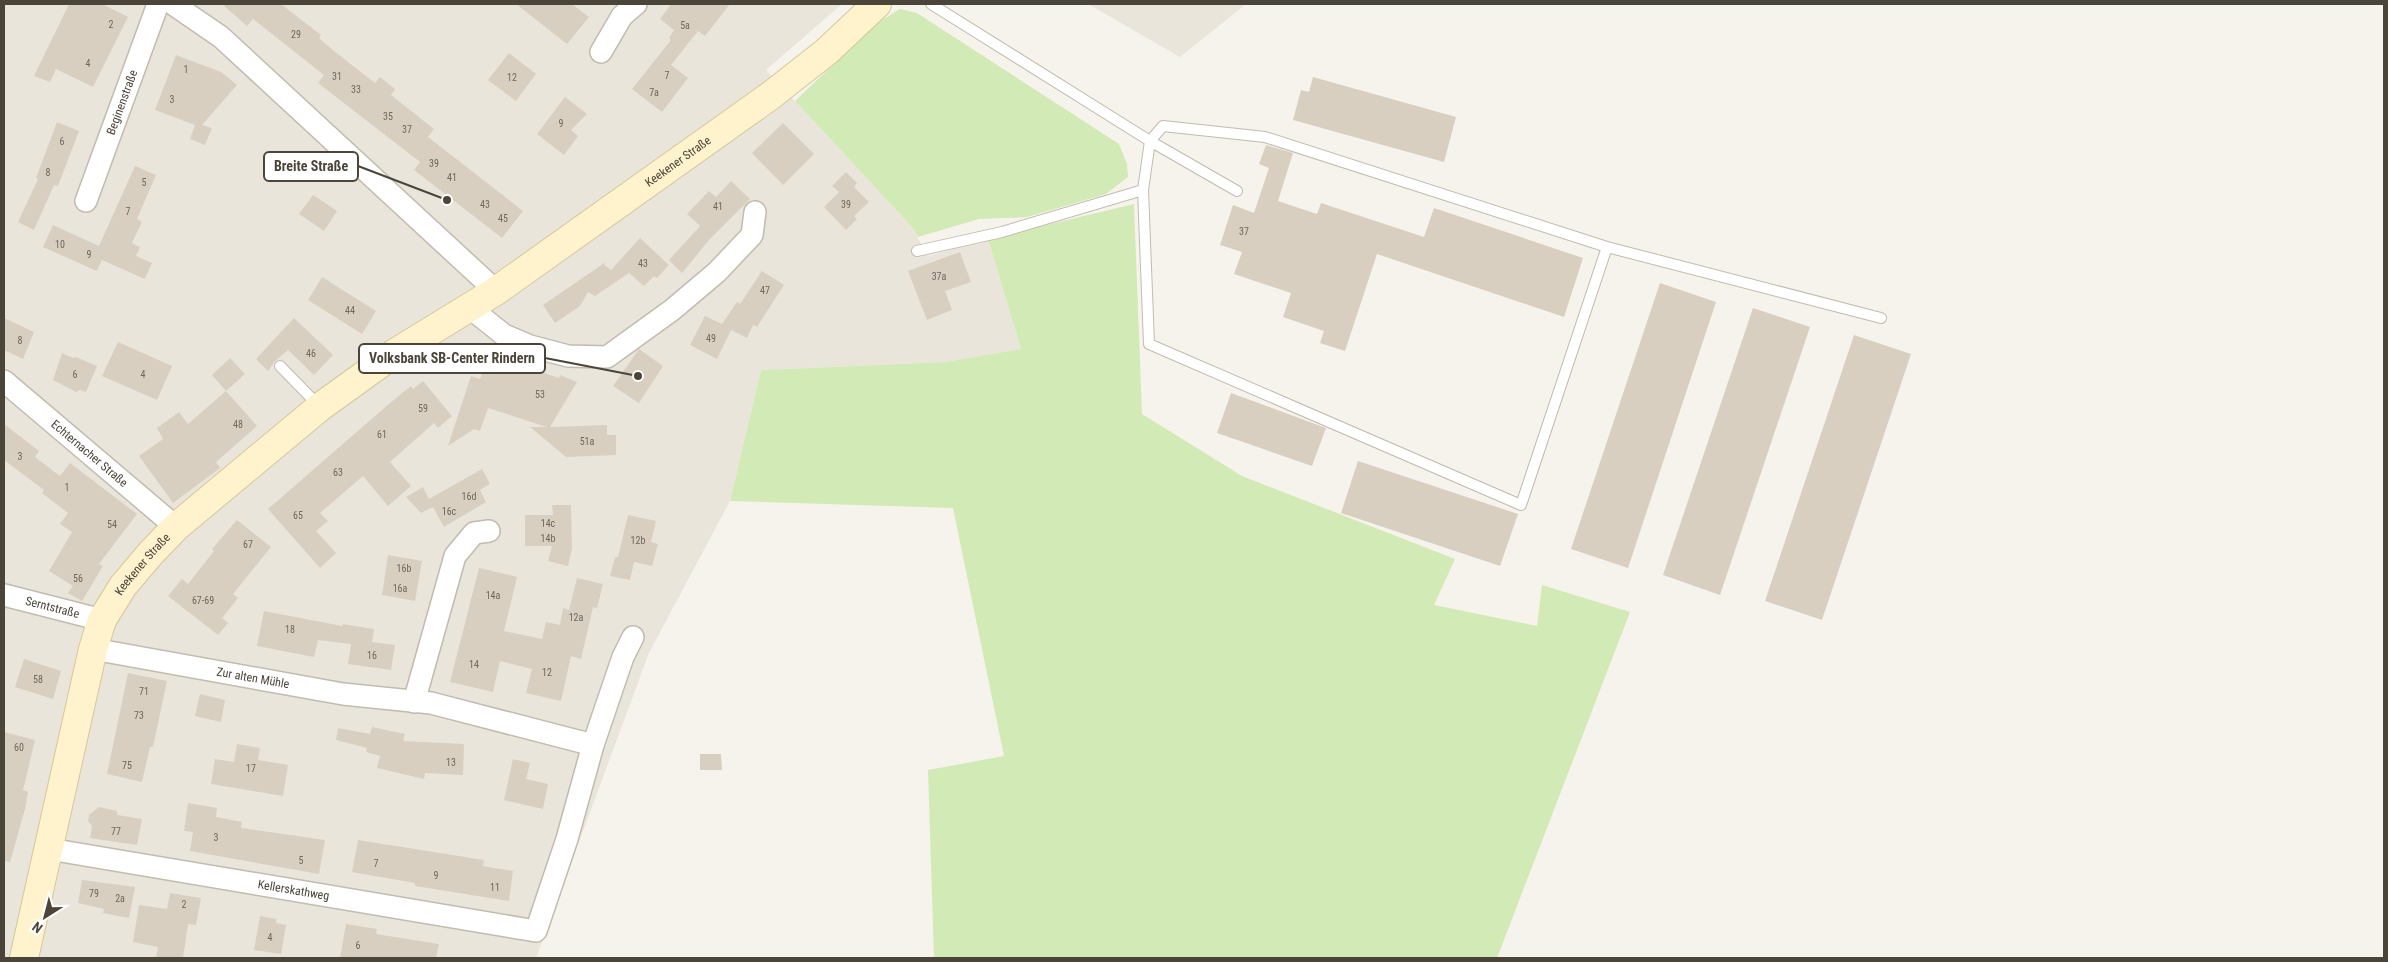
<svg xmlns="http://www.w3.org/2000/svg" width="2388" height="962" font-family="'Roboto Condensed',sans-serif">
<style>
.residential{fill:#eae5da}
.green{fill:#d2eab5}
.building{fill:#d8cfc1}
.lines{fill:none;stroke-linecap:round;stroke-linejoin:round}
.lane-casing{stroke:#c2bbae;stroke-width:12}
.street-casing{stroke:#c2bbae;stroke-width:24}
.secondary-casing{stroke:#d6c79b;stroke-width:30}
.lane{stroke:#fff;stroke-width:10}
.street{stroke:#fff;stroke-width:21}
.secondary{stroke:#fff3cd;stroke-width:28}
.labels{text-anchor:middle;stroke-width:4.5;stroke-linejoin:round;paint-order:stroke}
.number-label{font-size:10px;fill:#6e675b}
.street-label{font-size:12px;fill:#4b4439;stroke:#fff}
.leader{fill:none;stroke:#4b4439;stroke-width:2}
.callout-dot{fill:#4b4439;stroke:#fff;stroke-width:2}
.callout{fill:#fff;stroke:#4b4439;stroke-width:2}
.callout-label{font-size:14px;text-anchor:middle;font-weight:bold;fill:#4b4439}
</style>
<rect width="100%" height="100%" fill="#f6f3ec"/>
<path class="residential" d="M 4,4 L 842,4 L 766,70 L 911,226 L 928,256 L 988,239 L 1021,349 L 945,362 L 761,370 L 730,501 L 649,653 L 536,958 L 4,958 Z
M 1088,4 L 1246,4 L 1180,57 Z"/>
<path class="green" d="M 900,9 L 917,13 L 1119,144 L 1127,164 L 1128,177 L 1106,194 L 1027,217 L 979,219 L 918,237 L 911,226 L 795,101 L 877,23 Z
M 1134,204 L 1142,414 L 1242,476 L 1455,559 L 1434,605 L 1537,626 L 1542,585 L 1630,612 L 1497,958 L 934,958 L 928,770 L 1004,756 L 953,508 L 730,501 L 761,370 L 945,362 L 1021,349 L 988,239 Z"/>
<path class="building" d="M 69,4 L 102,4 L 128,17 L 93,87 L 56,69 L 50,82 L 34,76 Z
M 222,4 L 281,4 L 321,35 L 319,38 L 334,51 L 375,83 L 380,77 L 395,89 L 391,95 L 434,129 L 428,137 L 523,211 L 502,238 L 414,170 L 420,162 L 318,83 L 324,75 L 253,19 L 247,26 Z
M 516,4 L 572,4 L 589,17 L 567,44 Z
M 671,4 L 730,4 L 705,36 L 698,31 L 671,65 L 688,78 L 662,112 L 632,89 L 671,40 L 669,38 L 674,30 L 660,19 Z
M 509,53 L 536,74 L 516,101 L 488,80 Z
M 176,55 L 221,72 L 237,85 L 202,125 L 212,128 L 205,145 L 190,139 L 195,125 L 155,110 Z
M 1313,77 L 1456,117 L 1444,162 L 1293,120 L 1301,90 L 1309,92 Z
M 565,97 L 587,114 L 571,130 L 578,136 L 564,155 L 537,134 Z
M 57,122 L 79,131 L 58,186 L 54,185 L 34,230 L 18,222 L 38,179 L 36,178 Z
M 783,123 L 814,154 L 783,185 L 752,153 Z
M 1266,145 L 1293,153 L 1278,201 L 1317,214 L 1321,203 L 1424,237 L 1434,208 L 1583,258 L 1564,317 L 1377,254 L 1345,351 L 1320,343 L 1324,331 L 1283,317 L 1291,293 L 1234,274 L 1242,252 L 1220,245 L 1233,205 L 1254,213 L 1269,168 L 1259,164 Z
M 135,166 L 156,175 L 137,219 L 142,222 L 132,243 L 140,247 L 136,256 L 152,263 L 145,279 L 102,260 L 97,271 L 43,247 L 53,225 L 99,246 Z
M 846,172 L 857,183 L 854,187 L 869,202 L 854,216 L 857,219 L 846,230 L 824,207 L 839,192 L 832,186 Z
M 731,181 L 750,199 L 709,240 L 682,273 L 669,260 L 700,226 L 687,214 L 709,191 L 716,197 Z
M 313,195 L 337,211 L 324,231 L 299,214 Z
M 640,238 L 669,265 L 657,278 L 654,276 L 644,286 L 629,273 L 595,296 L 588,292 L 580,306 L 555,323 L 543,305 L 606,262 L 604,265 L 611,270 Z
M 960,252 L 971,282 L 945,291 L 952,310 L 927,320 L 908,271 Z
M 762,271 L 784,285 L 757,327 L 753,325 L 747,338 L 731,330 L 717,359 L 690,345 L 705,316 L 722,324 L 737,302 L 740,304 Z
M 322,277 L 376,311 L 362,334 L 308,300 Z
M 1660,283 L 1716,302 L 1628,568 L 1571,549 Z
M 1753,308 L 1810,327 L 1720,595 L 1663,575 Z
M 4,318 L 34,332 L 23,359 L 4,350 Z
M 294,318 L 333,355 L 314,375 L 288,350 L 275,361 L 268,371 L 256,359 Z
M 1854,335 L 1911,354 L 1822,620 L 1765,601 Z
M 118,342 L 172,366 L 157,400 L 102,376 Z
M 639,349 L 663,366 L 639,403 L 613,386 Z
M 62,353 L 73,358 L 76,357 L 97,366 L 86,392 L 80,390 L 76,392 L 53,380 Z
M 488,354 L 559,378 L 560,375 L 577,382 L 550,427 L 607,425 L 607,435 L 616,435 L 616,455 L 566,457 L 530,427 L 547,427 L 488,408 L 480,431 L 474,429 L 448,446 L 471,376 L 480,379 Z
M 230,358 L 245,374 L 226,391 L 257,426 L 216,462 L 220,468 L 173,503 L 139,456 L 163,439 L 157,428 L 179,412 L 188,424 L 226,391 L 212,375 Z
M 423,381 L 452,416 L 438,428 L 434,423 L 390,462 L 411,486 L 388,506 L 363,476 L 320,513 L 328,521 L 316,531 L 336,553 L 320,568 L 268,509 L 390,403 L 411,386 L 413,389 Z
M 1231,393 L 1326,428 L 1312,466 L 1217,433 Z
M 4,424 L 39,451 L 35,457 L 60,476 L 70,463 L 137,514 L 99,564 L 103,566 L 82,601 L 68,593 L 73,586 L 49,571 L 72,532 L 60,524 L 68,513 L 42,493 L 44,490 L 4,460 Z
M 1358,461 L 1518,514 L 1500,566 L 1341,513 Z
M 482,469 L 490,484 L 480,490 L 486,502 L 444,527 L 433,507 L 421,513 L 406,497 L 423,487 L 429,499 Z
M 552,505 L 571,505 L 572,548 L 568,566 L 548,561 L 552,546 L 525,546 L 525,515 L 553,515 Z
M 628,515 L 656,521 L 651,542 L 658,544 L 652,566 L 634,562 L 630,580 L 610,576 L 615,557 L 618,557 Z
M 237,520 L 271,547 L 233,594 L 238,598 L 222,618 L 228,623 L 218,635 L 168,596 L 182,579 L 188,584 L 214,551 L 212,549 Z
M 388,555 L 422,561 L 415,601 L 382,595 Z
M 479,568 L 517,577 L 504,631 L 542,639 L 546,622 L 560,625 L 563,608 L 569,610 L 577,578 L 603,584 L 597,608 L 593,607 L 581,659 L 571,656 L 561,701 L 526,693 L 532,669 L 500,661 L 493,692 L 450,682 Z
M 264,611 L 342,626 L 343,624 L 374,629 L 372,642 L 395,645 L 391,670 L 348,664 L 351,644 L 318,640 L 314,657 L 257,646 Z
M 24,659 L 61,671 L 53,699 L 15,687 Z
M 128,673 L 167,681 L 153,747 L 150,747 L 142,782 L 107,774 Z
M 200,694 L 225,700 L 221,722 L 195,716 Z
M 372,727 L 405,734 L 403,741 L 464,744 L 463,775 L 425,773 L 424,779 L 377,768 L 380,756 L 366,752 L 367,748 L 336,740 L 338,728 L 370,734 Z
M 4,732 L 35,740 L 23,790 L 28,792 L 25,809 L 10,862 L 4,861 Z
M 237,744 L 260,748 L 258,760 L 288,765 L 283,796 L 211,784 L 215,759 L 234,762 Z
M 700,754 L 721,754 L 722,770 L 700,770 Z
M 513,759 L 530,763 L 526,779 L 548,784 L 543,809 L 504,800 Z
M 188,803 L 217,808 L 216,817 L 242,822 L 241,828 L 325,840 L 319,874 L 190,851 L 193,832 L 184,831 Z
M 99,807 L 117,811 L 117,815 L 142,819 L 137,845 L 90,838 L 92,826 L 88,821 L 89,815 Z
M 358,840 L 484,860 L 483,866 L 513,871 L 509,901 L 415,886 L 415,883 L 352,872 Z
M 82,880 L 135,887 L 129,918 L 103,913 L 104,909 L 78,903 Z
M 170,893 L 201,898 L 196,925 L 188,924 L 183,958 L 156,958 L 158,947 L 133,942 L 139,905 L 167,909 Z
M 260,916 L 276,919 L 276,923 L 286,925 L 281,954 L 254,950 Z
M 346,924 L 377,929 L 376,934 L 439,944 L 436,958 L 340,958 Z"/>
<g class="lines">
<defs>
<path id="lane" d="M 931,4 L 1150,141 L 1237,191
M 1607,247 L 1881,318
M 917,251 L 1002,232 L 1143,190 L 1150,141 L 1163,126 L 1265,137 L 1607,247 L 1521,505 L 1149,344 L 1143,190
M 280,366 L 319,406"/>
<g id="street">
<path d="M 173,4 L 221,37 L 496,291"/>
<path d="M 601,52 L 622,16 L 636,4"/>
<path id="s1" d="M 86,201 L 158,4"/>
<path d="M 469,307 L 504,335 L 530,346 L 568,356 L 607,357 L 672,310 L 717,272 L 752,235 L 755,212"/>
<path id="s2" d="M 4,381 L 176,527"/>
<path id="s3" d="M 4,595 L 102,620"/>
<path d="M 414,702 L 455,556 L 474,533 L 489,531"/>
<path d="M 593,745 L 623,657 L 633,637"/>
<path id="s4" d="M 49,849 L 536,931 L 567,839 L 593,745 L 431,703 L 343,694 L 93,649"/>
</g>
<g id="secondary">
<path id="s5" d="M 24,958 L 93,649 L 102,620 L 123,586 L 151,553 L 176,527 L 320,407 L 395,353 L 496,291 L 770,96 L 826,52 L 877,4"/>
</g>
</defs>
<use href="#lane" class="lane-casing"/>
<use href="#street" class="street-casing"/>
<use href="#secondary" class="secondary-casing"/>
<use href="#lane" class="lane"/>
<use href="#street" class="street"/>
<use href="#secondary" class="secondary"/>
</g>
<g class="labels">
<g class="number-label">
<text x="111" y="28">2</text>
<text x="685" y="29">5a</text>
<text x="296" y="38">29</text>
<text x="88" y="67">4</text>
<text x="186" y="73">1</text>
<text x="667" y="79">7</text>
<text x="337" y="80">31</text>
<text x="512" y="81">12</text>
<text x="356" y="93">33</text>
<text x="654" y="96">7a</text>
<text x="172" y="103">3</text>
<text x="388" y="120">35</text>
<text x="561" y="127">9</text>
<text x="407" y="133">37</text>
<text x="62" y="145">6</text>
<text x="434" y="167">39</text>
<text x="48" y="176">8</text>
<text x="452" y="181">41</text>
<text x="144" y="186">5</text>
<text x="485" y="208">43</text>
<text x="846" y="208">39</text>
<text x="718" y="210">41</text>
<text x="128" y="215">7</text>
<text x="503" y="222">45</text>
<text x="1244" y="235">37</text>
<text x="60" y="248">10</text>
<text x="89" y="258">9</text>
<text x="643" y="267">43</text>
<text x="939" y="280">37a</text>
<text x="765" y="294">47</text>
<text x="350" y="314">44</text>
<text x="711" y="342">49</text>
<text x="20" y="344">8</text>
<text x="311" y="357">46</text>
<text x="75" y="378">6</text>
<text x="143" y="378">4</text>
<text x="540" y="398">53</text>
<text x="423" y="412">59</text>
<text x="238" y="428">48</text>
<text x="382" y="438">61</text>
<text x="587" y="445">51a</text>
<text x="20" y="460">3</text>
<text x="338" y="476">63</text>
<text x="67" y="491">1</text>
<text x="469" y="500">16d</text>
<text x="449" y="515">16c</text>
<text x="298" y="519">65</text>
<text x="548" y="527">14c</text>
<text x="112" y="528">54</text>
<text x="548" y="542">14b</text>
<text x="638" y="544">12b</text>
<text x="248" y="548">67</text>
<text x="404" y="572">16b</text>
<text x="78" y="582">56</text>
<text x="400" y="592">16a</text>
<text x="493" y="599">14a</text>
<text x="203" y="604">67-69</text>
<text x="576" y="621">12a</text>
<text x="290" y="633">18</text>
<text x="372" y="659">16</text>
<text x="474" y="668">14</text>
<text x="547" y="676">12</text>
<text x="38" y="683">58</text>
<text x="144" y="695">71</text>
<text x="139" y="719">73</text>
<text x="19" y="751">60</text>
<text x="451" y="766">13</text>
<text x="127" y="769">75</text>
<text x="251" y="772">17</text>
<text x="116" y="835">77</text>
<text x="216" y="841">3</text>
<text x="301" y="864">5</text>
<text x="376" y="867">7</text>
<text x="436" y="879">9</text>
<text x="495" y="891">11</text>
<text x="94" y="897">79</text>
<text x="120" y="902">2a</text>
<text x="184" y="908">2</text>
<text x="270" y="941">4</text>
<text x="358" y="949">6</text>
</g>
<g class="street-label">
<text dy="4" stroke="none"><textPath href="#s1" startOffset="105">Beginenstraße</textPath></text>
<text dy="4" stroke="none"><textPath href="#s5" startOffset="1088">Keekener Straße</textPath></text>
<text dy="4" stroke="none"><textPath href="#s2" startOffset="112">Echternacher Straße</textPath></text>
<text dy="4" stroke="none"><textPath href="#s5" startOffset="416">Keekener Straße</textPath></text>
<text dy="4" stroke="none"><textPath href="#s3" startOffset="50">Serntstraße</textPath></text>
<text transform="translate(253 678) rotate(10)" y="4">Zur alten Mühle</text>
<text dy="4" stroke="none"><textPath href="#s4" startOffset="248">Kellerskathweg</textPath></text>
</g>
</g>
<path class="leader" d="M447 200L358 166M638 376L545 358"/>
<g class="callout-dot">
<circle cx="447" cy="200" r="5"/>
<circle cx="638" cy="376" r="5"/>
</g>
<g class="callout">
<rect x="264" y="152" width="94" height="29" rx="5"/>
<rect x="359" y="344" width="186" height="29" rx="5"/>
</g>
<g class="callout-label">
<text x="311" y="171">Breite Straße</text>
<text x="452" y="363">Volksbank SB-Center Rindern</text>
</g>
<rect width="2388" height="962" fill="none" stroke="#4b4439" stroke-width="10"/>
<g transform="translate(45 917) rotate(216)" stroke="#ffffff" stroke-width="4" paint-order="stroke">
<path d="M0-4L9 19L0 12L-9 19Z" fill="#4b4439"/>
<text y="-8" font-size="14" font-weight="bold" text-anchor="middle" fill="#4b4439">N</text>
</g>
</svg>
